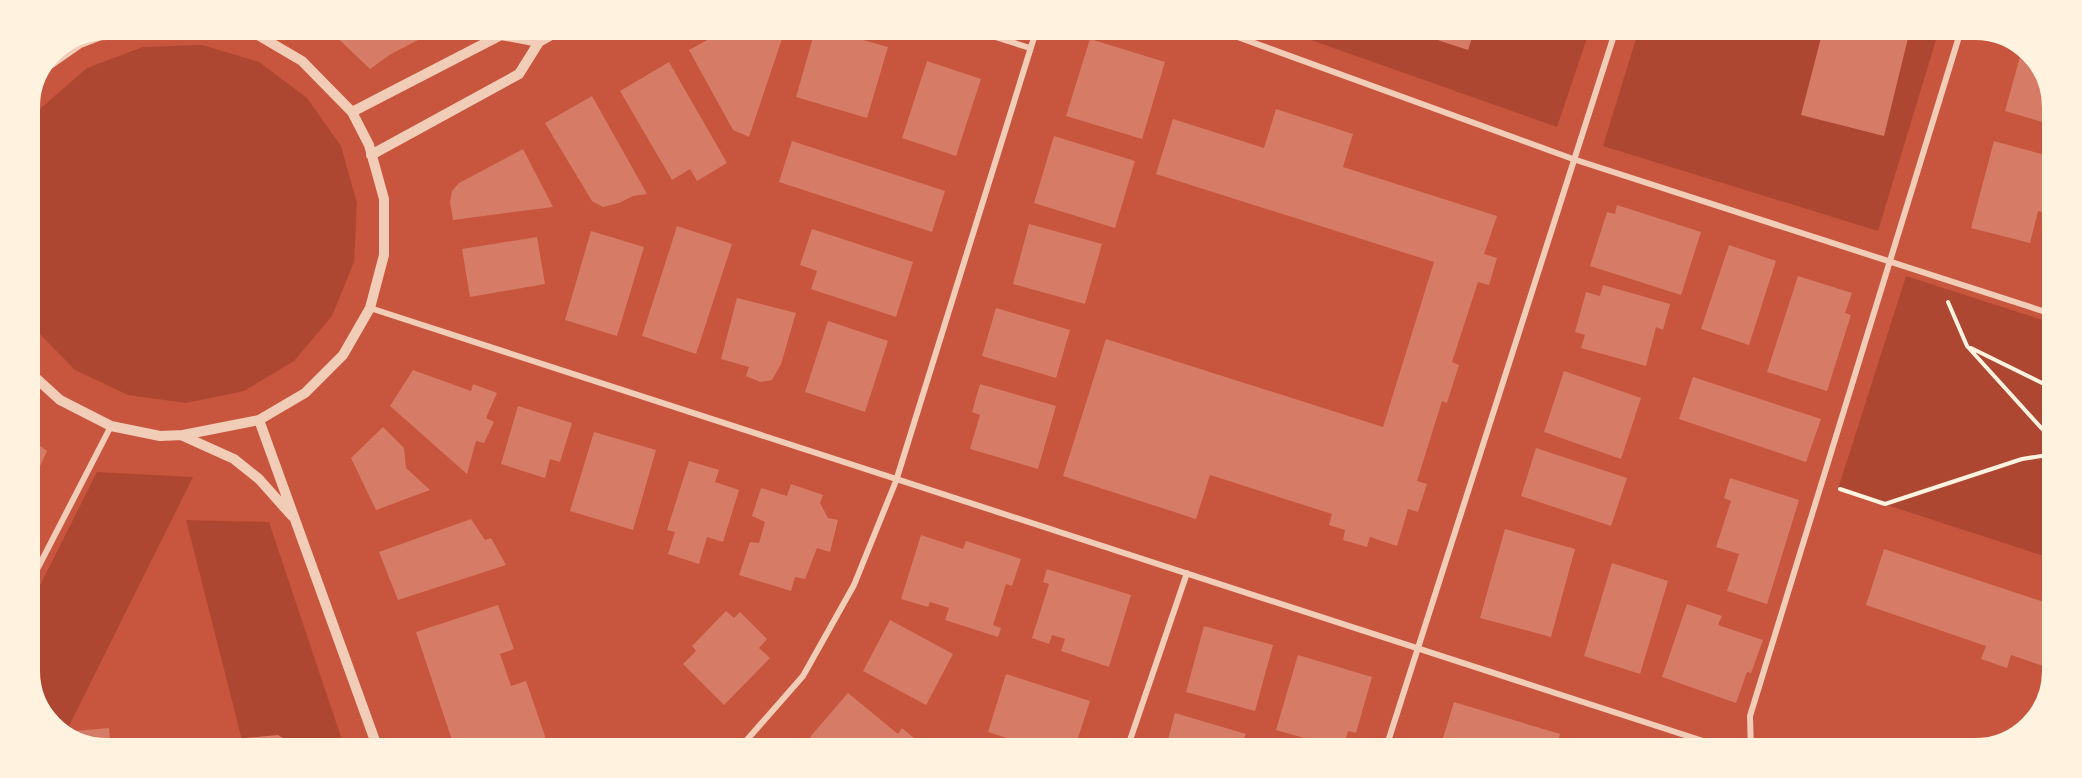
<svg xmlns="http://www.w3.org/2000/svg" width="2082" height="778" font-family="'Sofia Sans Condensed',sans-serif">
<style>
.green{fill:#ae4732}
.building{fill:#d67c66}
.lines{fill:none;stroke-linecap:round;stroke-linejoin:round}
.path{stroke:#fff3e0;stroke-width:4}
.minor{stroke:#f1ccb7;stroke-width:6}
.tertiary{stroke:#f1ccb7;stroke-width:10}
.rim{fill:none;stroke:#fff3e0;stroke-width:8}
</style>
<rect width="100%" height="100%" fill="#c8553d"/>
<path class="green" d="M 1277,28 L 1590,29 L 1557,127 Z
M 1639,29 L 1939,30 L 1878,231 L 1603,146 Z
M 202,45 L 259,62 L 307,98 L 341,146 L 357,203 L 354,262 L 332,316 L 294,361 L 244,391 L 186,403 L 128,395 L 75,370 L 34,328 L 26,312 L 26,135 L 42,107 L 87,68 L 143,47 Z
M 1906,276 L 2055,324 L 2053,559 L 1838,489 Z
M 97,472 L 193,477 L 64,736 L 42,721 L 26,677 L 26,613 Z
M 186,520 L 269,522 L 345,749 L 244,748 Z"/>
<path class="building" d="M 329,26 L 426,26 L 430,34 L 391,54 L 370,69 L 328,29 Z
M 731,27 L 786,27 L 749,137 L 733,130 L 689,50 Z
M 816,27 L 888,47 L 867,118 L 796,97 Z
M 1404,29 L 1475,29 L 1468,50 Z
M 1823,30 L 1910,30 L 1884,136 L 1801,115 Z
M 1090,39 L 1165,62 L 1142,139 L 1066,116 Z
M 2021,53 L 2040,58 L 2056,101 L 2056,126 L 2005,111 Z
M 927,61 L 981,79 L 956,156 L 902,138 Z
M 669,62 L 727,163 L 697,181 L 690,169 L 672,180 L 620,91 Z
M 592,96 L 647,194 L 633,196 L 619,203 L 603,207 L 592,201 L 545,123 Z
M 1276,109 L 1353,134 L 1343,167 L 1497,216 L 1484,254 L 1497,258 L 1489,285 L 1478,282 L 1452,362 L 1459,365 L 1447,403 L 1442,401 L 1417,481 L 1427,484 L 1418,512 L 1408,509 L 1397,546 L 1370,537 L 1367,547 L 1343,540 L 1345,530 L 1329,525 L 1332,514 L 1210,475 L 1196,519 L 1063,476 L 1106,339 L 1383,427 L 1434,262 L 1156,174 L 1173,119 L 1264,148 Z
M 1054,136 L 1135,161 L 1115,228 L 1034,203 Z
M 792,141 L 945,191 L 932,232 L 779,182 Z
M 1994,141 L 2056,158 L 2056,207 L 2053,215 L 2038,211 L 2030,243 L 1971,228 Z
M 523,149 L 553,207 L 453,220 L 450,202 L 452,191 L 459,183 Z
M 1617,205 L 1701,232 L 1681,295 L 1590,266 L 1607,212 L 1615,214 Z
M 1029,224 L 1102,244 L 1085,304 L 1013,284 Z
M 677,226 L 732,244 L 696,354 L 642,336 Z
M 812,229 L 913,262 L 896,317 L 811,289 L 817,271 L 800,265 Z
M 591,231 L 644,247 L 617,336 L 565,320 Z
M 537,237 L 545,284 L 470,297 L 462,249 Z
M 1729,245 L 1776,261 L 1749,345 L 1701,329 Z
M 1798,276 L 1852,293 L 1845,313 L 1851,315 L 1827,391 L 1767,372 Z
M 1603,285 L 1670,304 L 1663,330 L 1656,327 L 1646,366 L 1581,348 L 1585,335 L 1575,332 L 1586,292 L 1600,296 Z
M 737,298 L 796,313 L 781,364 L 772,380 L 760,382 L 746,376 L 749,367 L 721,359 Z
M 996,308 L 1070,330 L 1056,378 L 982,356 Z
M 828,321 L 888,341 L 865,412 L 805,392 Z
M 413,370 L 471,391 L 473,384 L 497,393 L 486,418 L 494,422 L 484,443 L 476,441 L 467,474 L 390,406 Z
M 1564,371 L 1641,398 L 1621,459 L 1544,432 Z
M 1693,377 L 1821,419 L 1806,462 L 1679,419 Z
M 980,384 L 1056,406 L 1038,469 L 970,449 L 980,415 L 972,412 Z
M 518,406 L 572,423 L 560,462 L 550,459 L 545,478 L 501,464 Z
M 383,427 L 404,448 L 406,468 L 430,490 L 376,510 L 351,458 Z
M 594,432 L 656,450 L 633,530 L 570,511 Z
M 26,435 L 47,451 L 26,497 Z
M 1536,448 L 1627,478 L 1611,526 L 1521,496 Z
M 689,461 L 719,470 L 715,482 L 739,490 L 723,542 L 707,537 L 699,564 L 668,554 L 675,532 L 667,530 Z
M 1730,478 L 1799,500 L 1767,604 L 1727,591 L 1739,554 L 1716,547 L 1731,501 L 1724,498 Z
M 791,484 L 823,495 L 820,503 L 828,518 L 838,520 L 830,552 L 817,548 L 805,579 L 795,577 L 791,591 L 739,575 L 750,542 L 759,543 L 765,522 L 752,516 L 761,488 L 787,496 Z
M 471,519 L 485,540 L 491,538 L 506,565 L 398,600 L 379,552 Z
M 1505,529 L 1575,549 L 1551,637 L 1480,618 Z
M 921,535 L 963,549 L 966,541 L 1021,559 L 1012,586 L 1006,584 L 993,625 L 1001,628 L 998,637 L 945,620 L 949,608 L 930,602 L 928,607 L 901,599 Z
M 1884,549 L 2053,605 L 2052,669 L 2011,655 L 2007,668 L 1981,659 L 1986,646 L 1866,605 Z
M 1612,563 L 1668,581 L 1640,674 L 1584,656 Z
M 1047,569 L 1131,595 L 1109,667 L 1061,651 L 1065,639 L 1052,635 L 1049,644 L 1032,638 L 1049,584 L 1043,582 Z
M 1687,604 L 1722,616 L 1718,625 L 1763,640 L 1751,673 L 1747,672 L 1736,703 L 1662,677 Z
M 498,605 L 514,649 L 500,654 L 511,686 L 526,681 L 546,739 L 517,749 L 455,749 L 416,632 Z
M 726,611 L 734,618 L 740,612 L 767,639 L 759,648 L 770,658 L 724,705 L 683,664 L 696,651 L 692,646 Z
M 890,620 L 953,654 L 926,705 L 863,671 Z
M 1204,626 L 1273,645 L 1255,711 L 1186,692 Z
M 1298,655 L 1372,677 L 1356,733 L 1348,731 L 1343,749 L 1276,730 Z
M 1006,674 L 1090,701 L 1074,750 L 1013,750 L 1006,748 L 1010,739 L 988,732 Z
M 2039,690 L 2052,694 L 2052,698 L 2025,734 Z
M 848,693 L 898,734 L 902,728 L 928,750 L 825,750 L 810,737 Z
M 1454,702 L 1560,734 L 1555,752 L 1439,751 Z
M 1175,713 L 1246,734 L 1240,746 L 1252,751 L 1165,751 Z
M 109,728 L 111,748 L 80,748 L 76,745 L 74,731 Z
M 278,735 L 286,740 L 287,749 L 149,748 L 149,747 Z"/>
<g class="lines">
<path class="path" d="M 1948,302 L 1967,346 L 2054,442
M 1971,348 L 2042,383 L 2054,386
M 1840,489 L 1885,504 L 2022,459 L 2054,454"/>
<path class="minor" d="M 964,27 L 1030,48
M 1213,28 L 1573,159 L 2055,315
M 370,308 C 824,460 1282,602 1737,752
M 26,591 L 111,426
M 738,750 L 803,676 L 854,585 L 896,481 L 1037,28
M 1124,751 L 1129,743 L 1187,573
M 1385,751 L 1616,29
M 1751,752 L 1750,716 L 1961,30"/>
<path class="tertiary" d="M 40,71 L 80,43 L 124,26
M 352,112 L 501,35 L 539,42
M 371,155 L 519,74 L 539,42 L 566,27
M 26,369 L 60,400 L 111,426 L 160,436 L 183,435 L 259,420 L 305,393 L 343,355 L 370,308 L 384,255 L 384,199 L 369,145 L 352,112 L 302,61 L 256,34 L 220,26
M 259,420 L 378,749
M 183,436 L 234,459 L 259,479 L 292,516"/>
</g>
<path d="M0 0H2082V778H0ZM107 36H1975A71 71 0 0 1 2046 107V671A71 71 0 0 1 1975 742H107A71 71 0 0 1 36 671V107A71 71 0 0 1 107 36Z" fill="#fff3e0" fill-rule="evenodd"/>
<path class="rim" d="M107 36H1975A71 71 0 0 1 2046 107V671A71 71 0 0 1 1975 742H107A71 71 0 0 1 36 671V107A71 71 0 0 1 107 36Z"/>
</svg>
